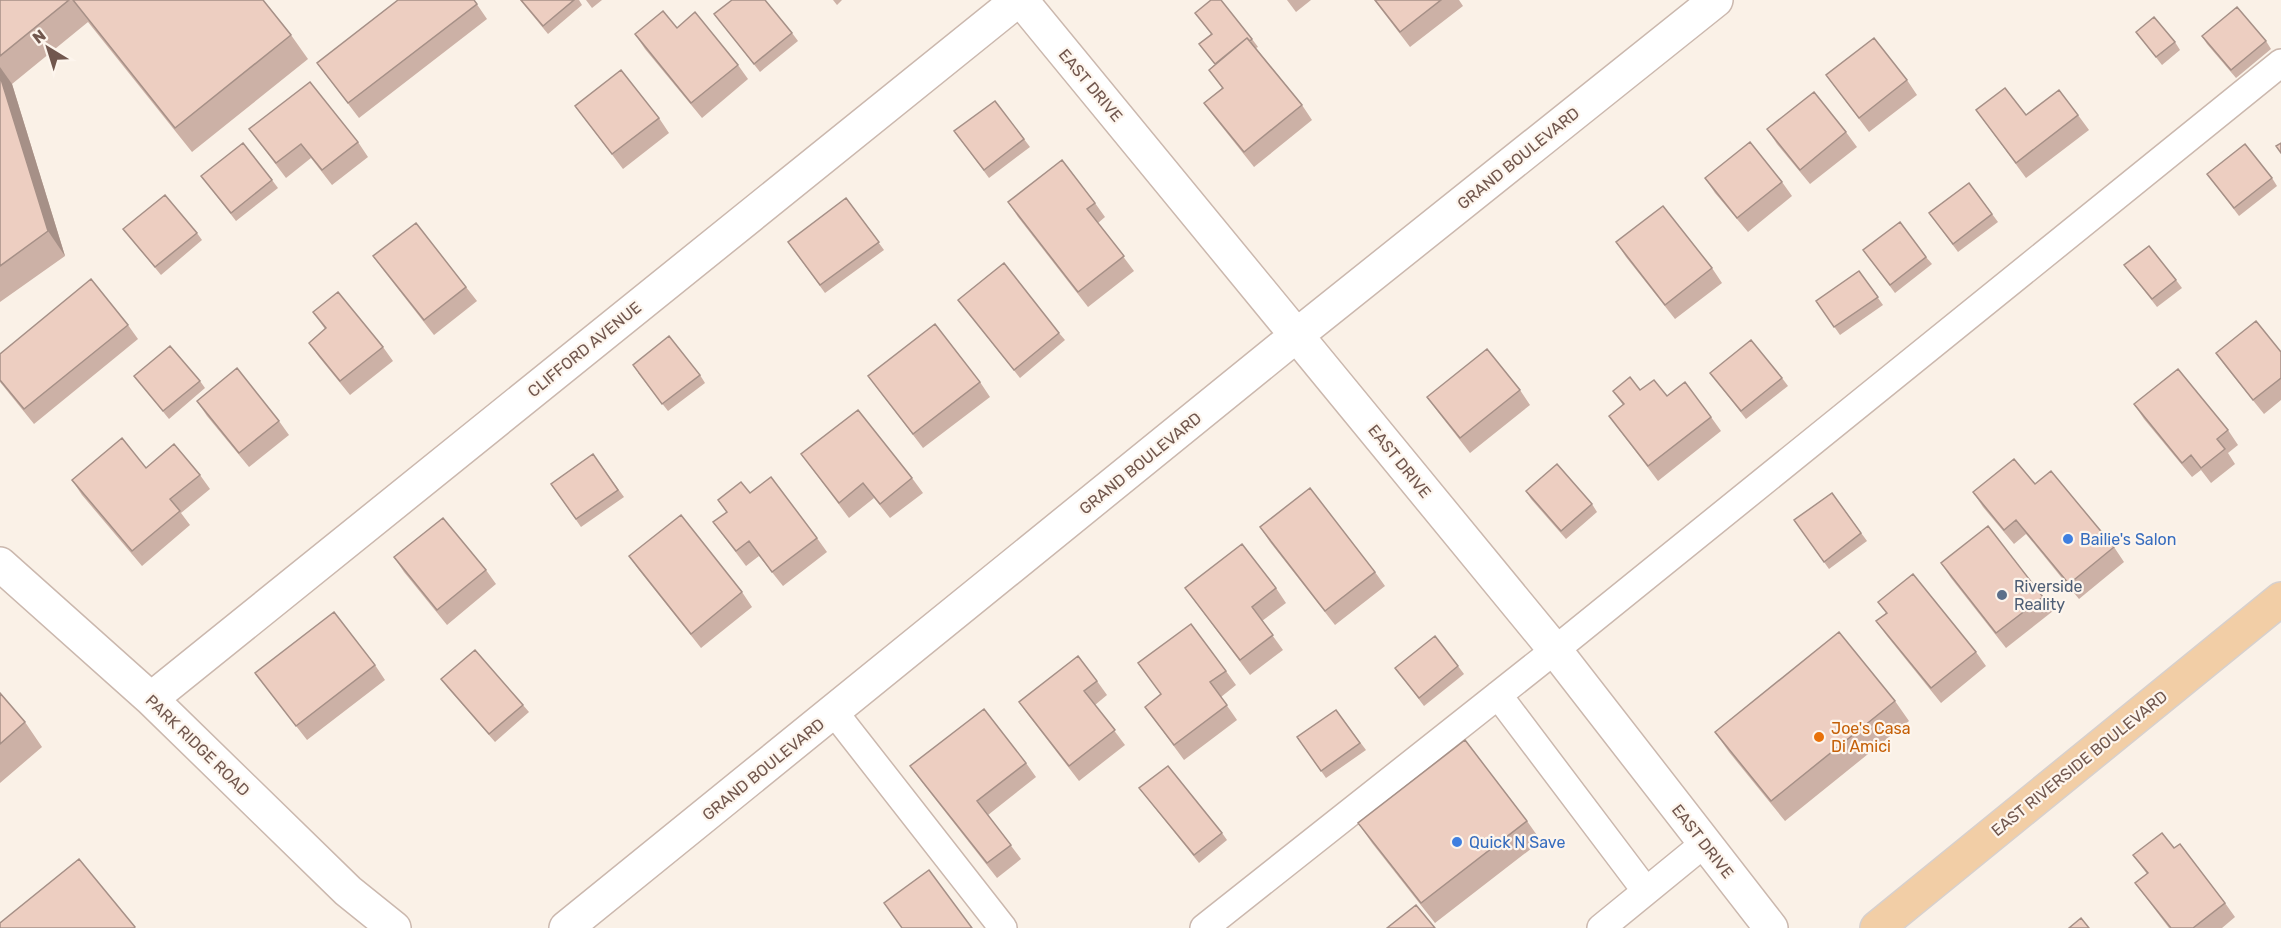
<svg xmlns="http://www.w3.org/2000/svg" width="2281" height="928" font-family="Rubik,sans-serif">
<style>
.lines{fill:none;stroke-linecap:round;stroke-linejoin:round}
.service-casing{stroke:#cbb8ae;stroke-width:30}
.minor-casing{stroke:#cbb8ae;stroke-width:36}
.primary-casing{stroke:#d7d0cd;stroke-width:36}
.service{stroke:#fff;stroke-width:27}
.minor{stroke:#fff;stroke-width:33}
.primary{stroke:#f2cea6;stroke-width:33}
.wall{fill:#ccb1a6}
.shaded-wall{fill:#a69087}
.building{fill:#edcec1;stroke:#a69087;stroke-width:1.5}
.shop-dot{fill:#3f7fe0;stroke:#fdf5ed;stroke-width:2}
.service-dot{fill:#5c6f8a;stroke:#fdf5ed;stroke-width:2}
.food-dot{fill:#e8710a;stroke:#fdf5ed;stroke-width:2}
.labels{text-anchor:middle;stroke-width:4.5;stroke-linejoin:round;paint-order:stroke}
.street-label{font-size:16px;fill:#71574e;stroke:#fdf5ed}
.shop-label{font-size:16px;fill:#366cbe;stroke:#fdf5ed;text-anchor:start}
.service-label{font-size:16px;fill:#4e5e75;stroke:#fdf5ed;text-anchor:start}
.food-label{font-size:16px;fill:#c56008;stroke:#fdf5ed;text-anchor:start}
</style>
<rect width="100%" height="100%" fill="#faf1e7"/>
<g class="lines">
<defs>
<path id="service" d="M 1498,695 L 1646,891
M 834,712 L 1003,928
M 1204,928 L 1555,650 L 2281,63
M 1601,928 L 1705,843"/>
<path id="minor" d="M 1021,0 L 1555,650 L 1771,928
M 0,564 L 151,699 L 348,891 L 394,928
M 151,699 L 1018,0
M 566,928 L 1297,335 L 1716,0"/>
<path id="primary" d="M 1877,928 L 2281,599"/>
</defs>
<use href="#service" class="service-casing"/>
<use href="#minor" class="minor-casing"/>
<use href="#primary" class="primary-casing"/>
<use href="#service" class="service"/>
<use href="#minor" class="minor"/>
<use href="#primary" class="primary"/>
</g>
<path class="wall" d="M 0,0 L 263,0 L 291,35 L 308,59 L 192,152 L 88,22 L 12,84 L 65,256 L 0,302 Z
M 474,0 L 487,19 L 359,118 L 317,63 Z
M 520,0 L 579,0 L 582,5 L 548,34 Z
M 586,0 L 602,0 L 592,8 Z
M 833,0 L 842,0 L 837,5 Z
M 1287,0 L 1311,0 L 1296,12 Z
M 1374,0 L 1459,0 L 1463,6 L 1410,47 Z
M 1195,13 L 1252,39 L 1258,47 L 1256,48 L 1302,105 L 1312,120 L 1254,167 L 1215,118 L 1204,103 L 1222,88 L 1209,70 L 1215,64 L 1199,44 L 1211,34 Z
M 714,14 L 792,33 L 798,41 L 760,72 Z
M 2136,32 L 2175,42 L 2180,50 L 2162,65 Z
M 635,34 L 738,65 L 748,79 L 702,118 L 645,49 Z
M 2202,36 L 2266,41 L 2271,49 L 2236,78 L 2207,44 Z
M 1826,75 L 1907,80 L 1917,95 L 1869,132 Z
M 575,106 L 659,118 L 669,133 L 623,169 Z
M 1976,110 L 2026,115 L 2078,115 L 2089,130 L 2026,178 Z
M 249,129 L 358,142 L 368,157 L 332,185 L 311,158 L 286,178 Z
M 1767,129 L 1846,132 L 1857,147 L 1810,184 L 1777,144 Z
M 960,139 L 1024,139 L 1030,147 L 989,178 Z
M 2207,174 L 2272,178 L 2277,186 L 2239,216 Z
M 201,176 L 272,180 L 278,188 L 236,221 Z
M 1705,178 L 1782,182 L 1792,196 L 1748,232 L 1715,193 Z
M 1969,183 L 1998,222 L 1958,252 L 1929,213 Z
M 846,198 L 884,250 L 825,293 L 788,242 Z
M 1008,202 L 1095,203 L 1105,217 L 1098,223 L 1134,271 L 1088,307 L 1018,217 Z
M 123,229 L 197,233 L 202,240 L 161,275 Z
M 1616,242 L 1712,268 L 1722,283 L 1675,319 L 1626,257 Z
M 1863,250 L 1926,257 L 1932,264 L 1895,293 Z
M 373,256 L 466,287 L 477,301 L 434,335 L 384,271 Z
M 2124,265 L 2176,280 L 2182,288 L 2157,307 Z
M 1859,271 L 1883,305 L 1840,335 L 1816,301 Z
M 958,300 L 1059,333 L 1065,340 L 1020,378 Z
M 313,312 L 383,347 L 393,361 L 350,395 L 319,357 L 309,343 L 325,329 Z
M 128,325 L 138,339 L 34,424 L 0,382 L 0,354 Z
M 2281,352 L 2281,400 L 2264,414 L 2226,367 L 2216,353 Z
M 638,373 L 700,375 L 705,383 L 668,411 Z
M 1710,373 L 1782,378 L 1788,386 L 1746,419 Z
M 134,376 L 200,381 L 205,388 L 169,419 Z
M 868,376 L 980,382 L 990,397 L 923,448 Z
M 1520,390 L 1530,405 L 1470,453 L 1438,412 L 1427,397 Z
M 1640,390 L 1667,396 L 1711,417 L 1721,431 L 1658,481 L 1609,416 L 1623,405 L 1613,391 Z
M 197,401 L 279,421 L 289,435 L 249,467 L 207,416 Z
M 2134,404 L 2228,430 L 2238,445 L 2228,453 L 2235,464 L 2211,483 L 2201,470 L 2192,477 L 2144,419 Z
M 593,454 L 624,497 L 581,527 L 551,484 Z
M 801,454 L 912,478 L 923,493 L 890,518 L 874,498 L 849,518 Z
M 146,468 L 200,475 L 210,489 L 181,513 L 190,525 L 142,566 L 82,495 L 72,480 Z
M 2035,484 L 2114,547 L 2124,562 L 2079,599 L 2026,534 L 2014,544 L 1983,507 L 1973,492 Z
M 1526,491 L 1592,504 L 1597,512 L 1566,539 L 1531,499 Z
M 750,493 L 817,538 L 827,552 L 783,586 L 759,556 L 746,566 L 713,522 L 727,513 L 718,500 Z
M 1832,493 L 1867,541 L 1829,569 L 1794,520 Z
M 1260,527 L 1375,572 L 1385,586 L 1335,625 L 1270,542 Z
M 629,556 L 742,592 L 752,607 L 701,648 L 639,570 Z
M 394,557 L 486,570 L 496,584 L 447,625 L 404,572 Z
M 1941,563 L 2043,597 L 2053,611 L 2006,648 L 1951,578 Z
M 1185,588 L 1276,588 L 1286,603 L 1262,621 L 1283,650 L 1250,675 Z
M 1878,602 L 1976,652 L 1986,666 L 1941,703 L 1887,636 L 1876,621 L 1886,613 Z
M 375,665 L 385,680 L 307,740 L 255,673 Z
M 1458,666 L 1464,674 L 1424,706 L 1395,668 Z
M 1226,671 L 1236,685 L 1221,697 L 1237,720 L 1184,760 L 1145,707 Z
M 441,679 L 523,705 L 529,712 L 495,742 L 447,687 Z
M 1097,681 L 1107,695 L 1095,705 L 1125,745 L 1079,781 L 1029,716 L 1019,702 Z
M 0,693 L 25,722 L 42,747 L 0,783 Z
M 1895,701 L 1909,721 L 1785,821 L 1729,752 L 1715,732 Z
M 1336,710 L 1366,750 L 1326,778 L 1297,737 Z
M 1026,763 L 1036,777 L 988,815 L 1021,859 L 997,878 L 921,781 L 910,766 Z
M 1139,788 L 1222,833 L 1227,840 L 1199,863 Z
M 1527,821 L 1541,841 L 1435,923 L 1372,843 L 1358,823 Z
M 2174,848 L 2225,903 L 2235,917 L 2222,928 L 2169,928 L 2135,883 L 2147,874 L 2133,855 Z"/>
<path class="shaded-wall" d="M 0,67 L 12,84 L 65,256 L 48,231 L 0,76 Z"/>
<path class="building" d="M 0,0 L 69,0 L 0,56 Z
M 73,0 L 263,0 L 291,35 L 175,128 Z
M 398,0 L 474,0 L 477,4 L 348,103 L 317,63 Z
M 521,0 L 574,0 L 543,26 Z
M 732,0 L 765,0 L 792,33 L 754,64 L 714,14 Z
M 1211,0 L 1221,0 L 1252,39 L 1250,41 L 1247,38 L 1215,64 L 1199,44 L 1212,34 L 1195,13 Z
M 1375,0 L 1441,0 L 1400,32 Z
M 2237,7 L 2266,41 L 2231,70 L 2202,36 Z
M 663,11 L 677,28 L 695,12 L 738,65 L 691,103 L 635,34 Z
M 2154,17 L 2175,42 L 2156,57 L 2136,32 Z
M 1247,38 L 1302,105 L 1244,152 L 1204,103 L 1223,88 L 1209,70 Z
M 1874,38 L 1907,80 L 1859,118 L 1826,75 Z
M 621,70 L 659,118 L 612,154 L 575,106 Z
M 0,76 L 48,231 L 0,266 Z
M 310,82 L 358,142 L 322,170 L 301,144 L 276,163 L 249,129 Z
M 2005,88 L 2026,115 L 2059,90 L 2078,115 L 2016,163 L 1976,110 Z
M 1814,92 L 1846,132 L 1800,170 L 1767,129 Z
M 995,101 L 1024,139 L 984,170 L 954,131 Z
M 1750,142 L 1782,182 L 1737,218 L 1705,178 Z
M 243,143 L 272,180 L 231,213 L 201,176 Z
M 2281,143 L 2281,153 L 2276,146 Z
M 2245,144 L 2272,178 L 2234,208 L 2207,174 Z
M 1062,160 L 1095,203 L 1087,209 L 1124,256 L 1078,292 L 1008,202 Z
M 1969,183 L 1992,214 L 1953,244 L 1929,213 Z
M 165,195 L 197,233 L 155,267 L 123,229 Z
M 846,198 L 879,242 L 820,285 L 788,242 Z
M 1663,206 L 1712,268 L 1665,305 L 1616,242 Z
M 1900,222 L 1926,257 L 1890,285 L 1863,250 Z
M 416,223 L 466,287 L 424,320 L 373,256 Z
M 2149,246 L 2176,280 L 2152,299 L 2124,265 Z
M 1004,263 L 1059,333 L 1014,370 L 958,300 Z
M 1859,271 L 1878,297 L 1834,327 L 1816,301 Z
M 91,279 L 128,325 L 24,409 L 0,380 L 0,354 Z
M 338,292 L 383,347 L 340,381 L 309,343 L 326,328 L 313,312 Z
M 2256,321 L 2281,352 L 2281,378 L 2253,400 L 2216,353 Z
M 935,324 L 980,382 L 913,434 L 868,376 Z
M 669,336 L 700,375 L 662,404 L 633,365 Z
M 1751,340 L 1782,378 L 1741,411 L 1710,373 Z
M 170,346 L 200,381 L 163,411 L 134,376 Z
M 1487,349 L 1520,390 L 1460,438 L 1427,397 Z
M 237,368 L 279,421 L 239,453 L 197,401 Z
M 2178,369 L 2228,430 L 2217,439 L 2225,449 L 2201,468 L 2191,455 L 2182,463 L 2134,404 Z
M 1630,377 L 1640,390 L 1654,380 L 1667,396 L 1685,382 L 1711,417 L 1648,466 L 1609,416 L 1624,404 L 1613,391 Z
M 858,410 L 912,478 L 880,504 L 863,483 L 839,503 L 801,454 Z
M 122,438 L 146,468 L 174,444 L 200,475 L 170,499 L 180,511 L 132,551 L 72,480 Z
M 593,454 L 618,490 L 576,519 L 551,484 Z
M 2014,459 L 2035,484 L 2051,471 L 2114,547 L 2069,584 L 2016,520 L 2004,530 L 1973,492 Z
M 1557,464 L 1592,504 L 1561,531 L 1526,491 Z
M 771,477 L 817,538 L 772,572 L 749,541 L 736,551 L 713,522 L 727,512 L 718,500 L 741,482 L 750,493 Z
M 1310,488 L 1375,572 L 1325,611 L 1260,527 Z
M 1832,493 L 1861,533 L 1824,562 L 1794,520 Z
M 681,515 L 742,592 L 691,634 L 629,556 Z
M 443,518 L 486,570 L 437,610 L 394,557 Z
M 1988,526 L 2043,597 L 1996,633 L 1941,563 Z
M 1242,544 L 1276,588 L 1252,607 L 1273,635 L 1240,660 L 1185,588 Z
M 1913,574 L 1976,652 L 1931,688 L 1876,621 L 1887,613 L 1878,602 Z
M 334,612 L 375,665 L 296,726 L 255,673 Z
M 1191,624 L 1226,671 L 1210,682 L 1227,705 L 1174,745 L 1145,707 L 1161,694 L 1138,663 Z
M 1839,632 L 1895,701 L 1771,801 L 1715,732 Z
M 1435,636 L 1458,666 L 1419,698 L 1395,668 Z
M 475,650 L 523,705 L 489,734 L 441,679 Z
M 1078,656 L 1097,681 L 1084,691 L 1115,730 L 1069,766 L 1019,702 Z
M 0,693 L 25,722 L 0,744 Z
M 984,709 L 1026,763 L 977,801 L 1011,845 L 987,863 L 910,766 Z
M 1336,710 L 1360,743 L 1321,771 L 1297,737 Z
M 1465,740 L 1527,821 L 1421,903 L 1358,823 Z
M 1168,766 L 1222,833 L 1194,855 L 1139,788 Z
M 2162,833 L 2174,848 L 2180,844 L 2225,903 L 2193,928 L 2171,928 L 2135,883 L 2148,873 L 2133,855 Z
M 79,859 L 135,927 L 134,928 L 0,928 L 0,923 Z
M 929,870 L 972,928 L 902,928 L 884,903 Z
M 1416,905 L 1435,928 L 1387,928 Z
M 2081,918 L 2089,928 L 2069,928 Z"/>
<g class="shop-dot">
<circle cx="2068" cy="539" r="6"/>
<circle cx="1457" cy="842" r="6"/>
</g>
<circle class="service-dot" cx="2002" cy="595" r="6"/>
<circle class="food-dot" cx="1819" cy="737" r="6"/>
<g class="labels">
<g class="street-label">
<text transform="translate(1091 85) rotate(50)" y="6">EAST DRIVE</text>
<text transform="translate(1518 158) rotate(-39)" y="6">GRAND BOULEVARD</text>
<text transform="translate(584 349) rotate(-39)" y="6">CLIFFORD AVENUE</text>
<text transform="translate(1400 461) rotate(51)" y="6">EAST DRIVE</text>
<text transform="translate(1140 463) rotate(-39)" y="6">GRAND BOULEVARD</text>
<text transform="translate(198 745) rotate(44)" y="6">PARK RIDGE ROAD</text>
<text transform="translate(2079 763) rotate(-39)" y="6">EAST RIVERSIDE BOULEVARD</text>
<text transform="translate(763 769) rotate(-39)" y="6">GRAND BOULEVARD</text>
<text transform="translate(1703 841) rotate(52)" y="6">EAST DRIVE</text>
</g>
<g class="shop-label">
<text x="2080" y="545">Bailie's Salon</text>
<text x="1469" y="848">Quick N Save</text>
</g>
<g class="service-label">
<text x="2014" y="592">Riverside<tspan x="2014" dy="18">Reality</tspan></text>
</g>
<g class="food-label">
<text x="1831" y="734">Joe's Casa<tspan x="1831" dy="18">Di Amici</tspan></text>
</g>
</g>
<g transform="translate(48 48) rotate(322)" stroke="#fdf5ed" stroke-width="4.5" paint-order="stroke">
<path d="M0-4.5L10 22L0 15L-10 22Z" fill="#71574e"/>
<text y="-9" font-size="16" font-weight="bold" text-anchor="middle" fill="#71574e">N</text>
</g>
</svg>
